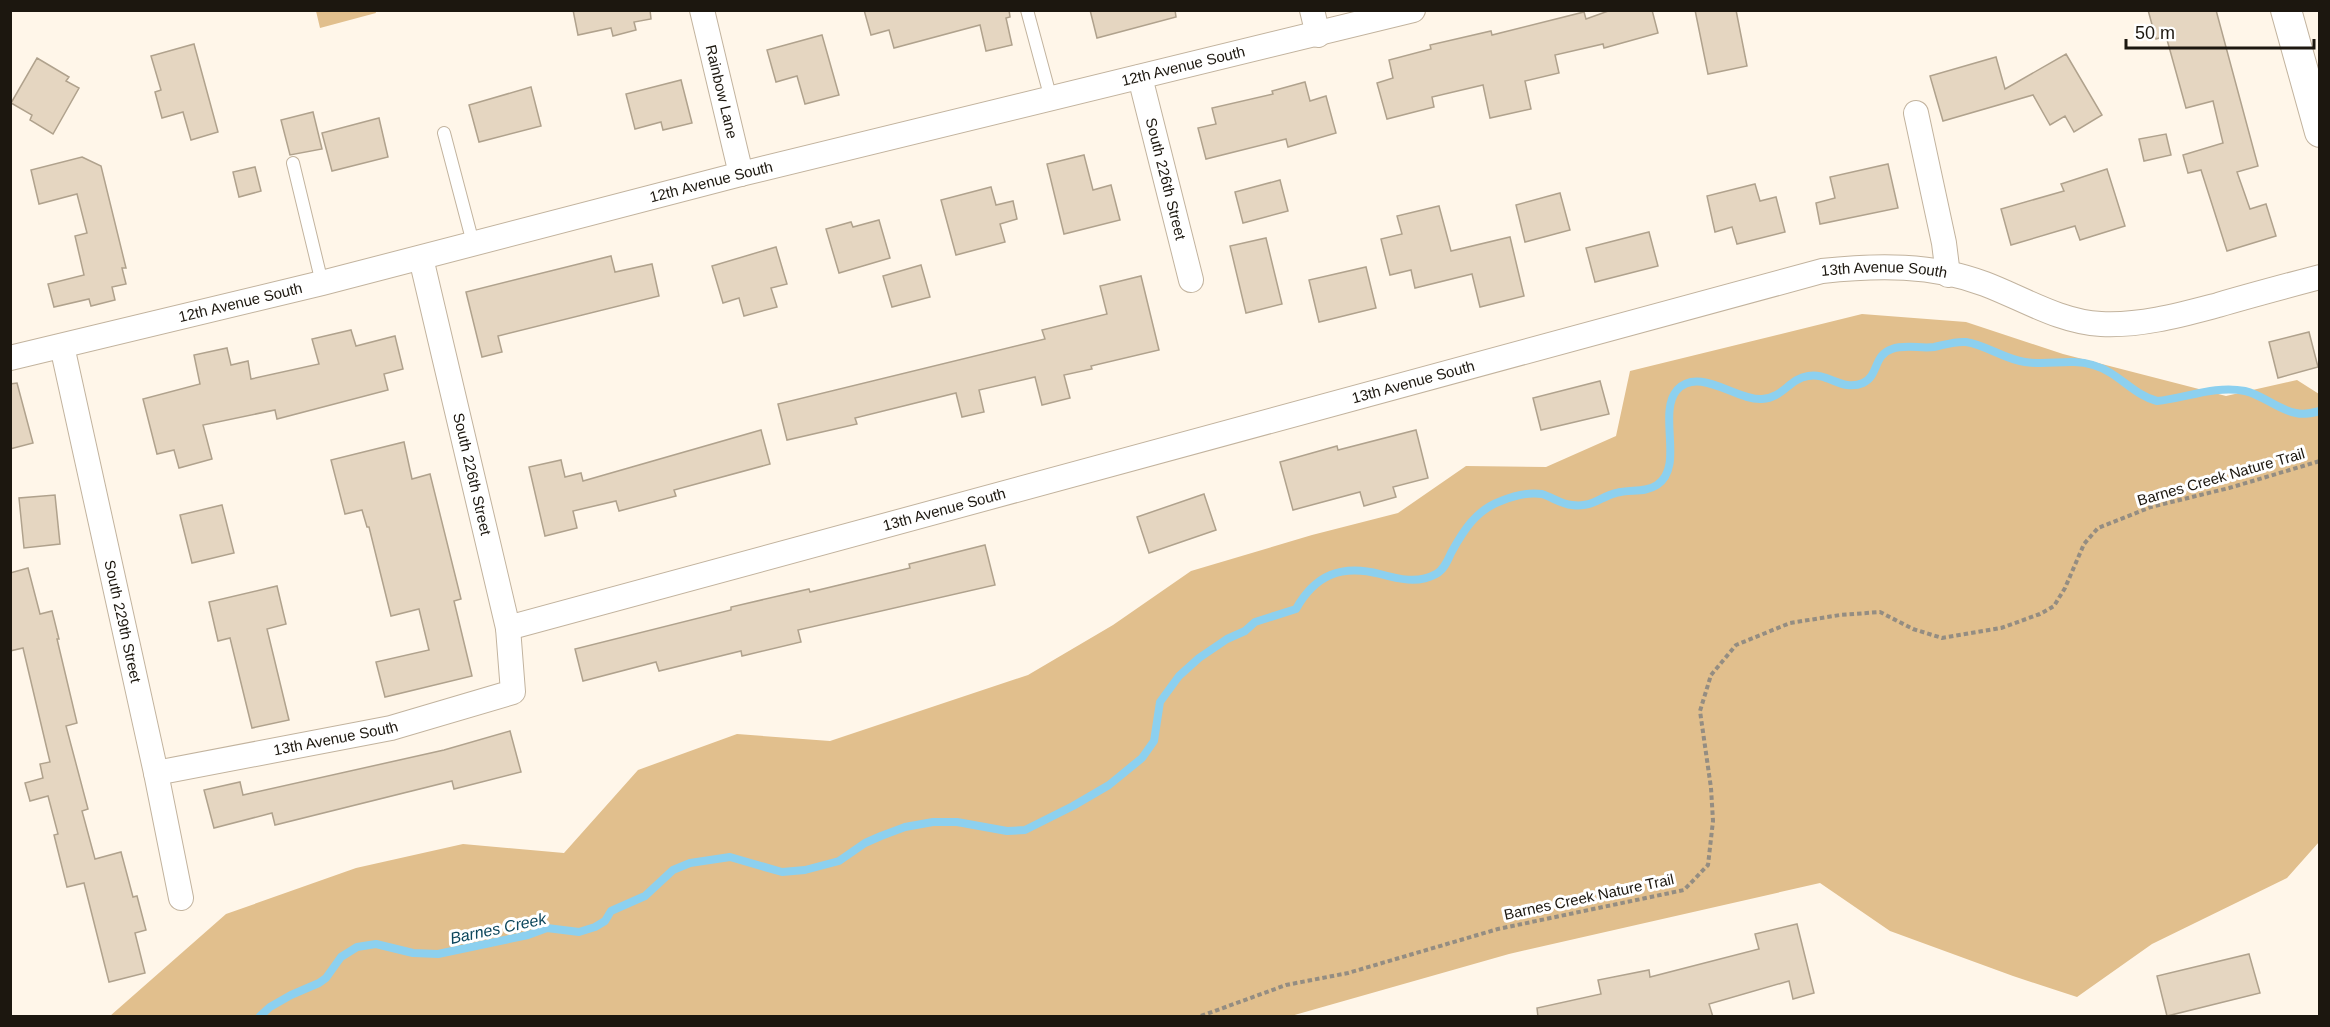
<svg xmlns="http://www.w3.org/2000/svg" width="2330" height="1027" font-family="Helvetica,sans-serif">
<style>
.green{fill:#e1bf8d}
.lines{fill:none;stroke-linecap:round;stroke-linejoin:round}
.stream{stroke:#8cd0ef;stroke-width:8}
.building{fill:#e5d6c1;stroke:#b0a28d;stroke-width:1.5}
.service-casing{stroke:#c2b39e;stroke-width:14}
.minor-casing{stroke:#c2b39e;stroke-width:26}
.tertiary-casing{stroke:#c2b39e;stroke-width:32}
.path{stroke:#948d82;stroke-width:4;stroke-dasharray:4.5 3;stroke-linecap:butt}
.service{stroke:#fff;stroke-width:12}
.minor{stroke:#fff;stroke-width:24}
.tertiary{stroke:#fff;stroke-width:30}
.labels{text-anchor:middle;stroke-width:6;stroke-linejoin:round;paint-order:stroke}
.street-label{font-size:15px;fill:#1c170f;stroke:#fff}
.water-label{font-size:16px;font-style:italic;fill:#0c465b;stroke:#fff}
</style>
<rect width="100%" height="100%" fill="#fff6e9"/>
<path class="green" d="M 375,10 L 376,13 L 320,28 L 316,11 Z
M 1862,314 L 1966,322 L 2063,354 L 2226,396 L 2297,380 L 2319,394 L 2319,842 L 2287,878 L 2152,944 L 2077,997 L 2013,976 L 1890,931 L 1820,883 L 1509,954 L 1291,1016 L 110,1016 L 226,914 L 356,868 L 463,844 L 564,853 L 638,770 L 737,734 L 830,741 L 1028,675 L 1113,625 L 1191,571 L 1312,535 L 1398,513 L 1466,466 L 1546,467 L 1616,436 L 1630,371 Z"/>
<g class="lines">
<path class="stream" d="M 260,1016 L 270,1007 L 291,995 L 319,983 L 326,978 L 341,957 L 357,947 L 376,944 L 413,953 L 438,954 L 528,935 L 547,928 L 579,932 L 595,927 L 605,921 L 611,911 L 645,896 L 673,870 L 690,863 L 730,857 L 782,872 L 805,870 L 839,861 L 865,843 L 881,836 L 905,827 L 933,822 L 957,822 L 1007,831 L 1025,830 L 1073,806 L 1109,785 L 1142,758 L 1154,741 L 1160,702 L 1179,676 L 1199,658 L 1227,639 L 1245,631 L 1255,622 L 1296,609 C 1315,575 1341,564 1380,574 C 1398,579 1418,584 1436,574 C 1444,570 1448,560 1451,553 C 1463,531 1476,510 1501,501 C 1513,496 1529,492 1542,494 C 1552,497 1561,504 1572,505 C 1592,508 1600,497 1616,493 C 1630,489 1645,493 1657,485 C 1685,467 1657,413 1677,390 C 1699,366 1737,401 1762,399 C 1783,398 1789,379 1808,376 C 1828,372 1842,392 1863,383 C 1879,376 1873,355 1892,349 C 1906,344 1921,349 1934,347 C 1944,345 1955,341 1966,342 C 1986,345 2004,359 2025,362 C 2048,366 2070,358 2093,365 C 2118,372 2133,395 2157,401 C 2186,398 2215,385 2245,391 C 2263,395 2278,410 2296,413 C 2304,415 2312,413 2320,411"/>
</g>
<path class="building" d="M 573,10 L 650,10 L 651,19 L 634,22 L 636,30 L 613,36 L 611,28 L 578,35 Z
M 864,10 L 1009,10 L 1010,17 L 1006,18 L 1012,45 L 986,51 L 980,25 L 894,48 L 889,30 L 871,35 Z
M 1090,10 L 1175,10 L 1176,17 L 1097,38 Z
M 1611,10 L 1652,10 L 1658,33 L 1604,48 L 1603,44 L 1555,55 L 1559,73 L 1525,81 L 1531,109 L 1490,118 L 1483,85 L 1432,97 L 1434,107 L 1387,119 L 1377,83 L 1393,78 L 1389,60 L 1431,49 L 1430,45 L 1491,31 L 1492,35 L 1584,12 L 1586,19 Z
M 1695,10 L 1736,10 L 1747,66 L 1708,74 Z
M 2148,10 L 2216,10 L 2258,166 L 2237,172 L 2250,209 L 2266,204 L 2276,236 L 2227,251 L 2201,170 L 2188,173 L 2183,155 L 2223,143 L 2213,101 L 2186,108 L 2166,36 L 2156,39 Z
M 822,35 L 839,95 L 805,104 L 797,76 L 776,82 L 767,50 Z
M 194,44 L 218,132 L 191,140 L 183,112 L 162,118 L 155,92 L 161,90 L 151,56 Z
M 2066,54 L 2102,115 L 2074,132 L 2065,116 L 2050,125 L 2033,95 L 1943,121 L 1930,76 L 1996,57 L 2005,89 Z
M 37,58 L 69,77 L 66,81 L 79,88 L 53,134 L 30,120 L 32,115 L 11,103 Z
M 681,80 L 692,123 L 663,130 L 661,122 L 635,129 L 626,94 Z
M 1305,82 L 1310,101 L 1326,96 L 1336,133 L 1288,147 L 1286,139 L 1206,159 L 1198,128 L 1216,124 L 1212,108 L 1273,94 L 1272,91 Z
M 531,87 L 541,126 L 479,142 L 469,105 Z
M 313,112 L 322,149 L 290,155 L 281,120 Z
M 379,118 L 388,157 L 332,171 L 322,133 Z
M 2166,134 L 2171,155 L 2144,161 L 2139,139 Z
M 1084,155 L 1093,190 L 1111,185 L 1120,220 L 1064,234 L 1047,164 Z
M 82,157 L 101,166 L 126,268 L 122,268 L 126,284 L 112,287 L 115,300 L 91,306 L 89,299 L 54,307 L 48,284 L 84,275 L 75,236 L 87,233 L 77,194 L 39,204 L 31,170 Z
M 1888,164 L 1898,208 L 1820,224 L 1816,203 L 1835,198 L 1830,177 Z
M 255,167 L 261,191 L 239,197 L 233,172 Z
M 2107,169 L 2125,226 L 2080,240 L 2075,226 L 2011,245 L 2001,209 L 2064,191 L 2061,184 Z
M 1280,180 L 1288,211 L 1243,223 L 1235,192 Z
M 1755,184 L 1760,201 L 1776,197 L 1785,232 L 1737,244 L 1732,227 L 1715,232 L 1707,196 Z
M 991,187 L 996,205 L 1013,201 L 1017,219 L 1000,224 L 1005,242 L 956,255 L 941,200 Z
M 1560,193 L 1570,230 L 1525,242 L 1516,205 Z
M 1439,206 L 1451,251 L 1510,237 L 1524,296 L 1480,307 L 1472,274 L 1415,288 L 1411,270 L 1390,275 L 1381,239 L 1402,234 L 1397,216 Z
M 879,220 L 890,258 L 839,273 L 826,229 L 851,222 L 853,227 Z
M 1649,232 L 1658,266 L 1595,282 L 1586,248 Z
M 1266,238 L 1282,304 L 1246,313 L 1230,246 Z
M 776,247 L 787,284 L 771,288 L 777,307 L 744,316 L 739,298 L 723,303 L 712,266 Z
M 611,256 L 615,272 L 652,264 L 659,296 L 498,336 L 502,352 L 482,357 L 466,292 Z
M 921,265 L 930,297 L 892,307 L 883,276 Z
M 1366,267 L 1376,308 L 1319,322 L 1309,280 Z
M 1141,276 L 1159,350 L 1091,366 L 1092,369 L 1064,375 L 1070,398 L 1042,405 L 1035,377 L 979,390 L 984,412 L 962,417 L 956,393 L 855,418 L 857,424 L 787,440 L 778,404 L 1045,339 L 1042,330 L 1107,314 L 1100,286 Z
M 351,330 L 356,346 L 395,336 L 403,369 L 384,374 L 388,390 L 277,419 L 275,410 L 203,425 L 212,459 L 179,468 L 174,450 L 157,454 L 143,399 L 200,384 L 194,355 L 227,348 L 231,365 L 248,361 L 251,379 L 319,364 L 312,339 Z
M 2309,332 L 2318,367 L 2278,378 L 2269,342 Z
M 1600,381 L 1609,414 L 1541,430 L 1533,398 Z
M 17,383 L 33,443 L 10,449 L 10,384 Z
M 761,430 L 770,464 L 674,490 L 676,496 L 619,511 L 616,501 L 573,511 L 577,528 L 545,536 L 529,467 L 561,460 L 565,477 L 581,473 L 583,481 Z
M 1416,430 L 1428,478 L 1393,487 L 1396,497 L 1364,506 L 1360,492 L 1293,510 L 1280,462 L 1337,446 L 1338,450 Z
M 404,442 L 412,479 L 430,474 L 461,599 L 454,601 L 472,676 L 385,697 L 376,662 L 429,650 L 419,609 L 391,616 L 369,527 L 367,527 L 362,510 L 345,514 L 331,460 Z
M 1204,494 L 1216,530 L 1149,553 L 1137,517 Z
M 55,495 L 60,544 L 24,548 L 19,498 Z
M 222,505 L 234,553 L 192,563 L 180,515 Z
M 985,545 L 995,585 L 798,630 L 801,642 L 742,656 L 741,651 L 659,671 L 656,662 L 583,681 L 575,649 L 731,610 L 731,607 L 809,589 L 810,592 L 910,568 L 909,564 Z
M 28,568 L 40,614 L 52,611 L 59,639 L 57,639 L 77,723 L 66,726 L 88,809 L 82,811 L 95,859 L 121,852 L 133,897 L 137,896 L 146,930 L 135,933 L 145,973 L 109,982 L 84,883 L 67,887 L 54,835 L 58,834 L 48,796 L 30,801 L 25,783 L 43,778 L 40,764 L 50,762 L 23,648 L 10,651 L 10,573 Z
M 277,586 L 286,624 L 267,629 L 289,720 L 252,728 L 230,638 L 218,641 L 209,602 Z
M 510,731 L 521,772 L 454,789 L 452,781 L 275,825 L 272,813 L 214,828 L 204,790 L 240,782 L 243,795 L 444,750 Z
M 1797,924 L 1814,993 L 1793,999 L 1789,981 L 1709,1004 L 1713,1017 L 1538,1017 L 1537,1008 L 1601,994 L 1598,980 L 1649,970 L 1650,977 L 1759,949 L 1755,934 Z
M 2249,954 L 2260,993 L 2167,1016 L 2157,976 Z"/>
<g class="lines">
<defs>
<path id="service" d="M 1027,10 L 1051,99
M 444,133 L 473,243
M 293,163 L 322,283"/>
<g id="minor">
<path id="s1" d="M 702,10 L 741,174"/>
<path d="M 1312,10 L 1318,35"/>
<path id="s2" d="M 1140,77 L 1191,280"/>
<path d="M 1916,113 L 1944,243 L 1948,275"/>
<path id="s3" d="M 62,346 L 156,773 L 181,898"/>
<path id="s4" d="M 10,358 L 322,283 L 741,174 L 1413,10"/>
<path id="s5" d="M 508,628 L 1822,271 C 1877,265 1932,264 1985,284 C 2022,298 2060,322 2101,324 C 2141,326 2180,315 2218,305 C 2252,295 2286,286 2320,277"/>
<path id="s6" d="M 156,773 L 391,728 L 513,692 L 508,628 L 421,258"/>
</g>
<path id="tertiary" d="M 2286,10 L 2320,132"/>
</defs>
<use href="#service" class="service-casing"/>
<use href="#minor" class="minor-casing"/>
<use href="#tertiary" class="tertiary-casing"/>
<path class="path" d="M 1201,1016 L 1286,985 L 1348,973 L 1498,929 L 1684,890 L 1708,865 L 1713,821 L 1711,788 L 1700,711 L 1711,675 L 1736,645 L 1790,623 L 1840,615 L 1880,612 L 1913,629 L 1942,638 L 2001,628 L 2040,614 L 2054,606 L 2065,588 L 2084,544 L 2098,528 L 2151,507 L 2229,488 L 2320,461"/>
<use href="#service" class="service"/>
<use href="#minor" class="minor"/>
<use href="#tertiary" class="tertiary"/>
</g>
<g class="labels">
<g class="street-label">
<text dy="5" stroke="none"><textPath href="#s4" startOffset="1209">12th Avenue South</textPath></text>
<text dy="5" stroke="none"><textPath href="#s1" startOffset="84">Rainbow Lane</textPath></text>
<text dy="5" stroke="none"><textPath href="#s2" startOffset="105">South 226th Street</textPath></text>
<text dy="5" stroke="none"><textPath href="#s4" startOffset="723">12th Avenue South</textPath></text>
<text dy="5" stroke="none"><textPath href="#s5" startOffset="1424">13th Avenue South</textPath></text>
<text dy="5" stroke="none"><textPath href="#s4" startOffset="237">12th Avenue South</textPath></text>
<text dy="5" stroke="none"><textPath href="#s5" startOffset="938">13th Avenue South</textPath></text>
<text transform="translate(472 474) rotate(77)" y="5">South 226th Street</text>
<text transform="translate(2221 477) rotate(-16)" y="5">Barnes Creek Nature Trail</text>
<text dy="5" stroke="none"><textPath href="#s5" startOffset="452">13th Avenue South</textPath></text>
<text dy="5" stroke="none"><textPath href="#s3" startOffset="282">South 229th Street</textPath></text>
<text dy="5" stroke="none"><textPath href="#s6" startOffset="183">13th Avenue South</textPath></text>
<text transform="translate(1589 897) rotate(-12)" y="5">Barnes Creek Nature Trail</text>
</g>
<g class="water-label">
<text transform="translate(498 928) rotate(-12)" y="6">Barnes Creek</text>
</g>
</g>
<rect width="2330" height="1027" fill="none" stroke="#1c170f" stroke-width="24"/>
<path d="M2126 39v9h188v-9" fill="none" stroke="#1c170f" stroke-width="3"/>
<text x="2135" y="39" font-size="18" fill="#1c170f" stroke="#ffffff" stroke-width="4.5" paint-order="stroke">50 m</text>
</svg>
